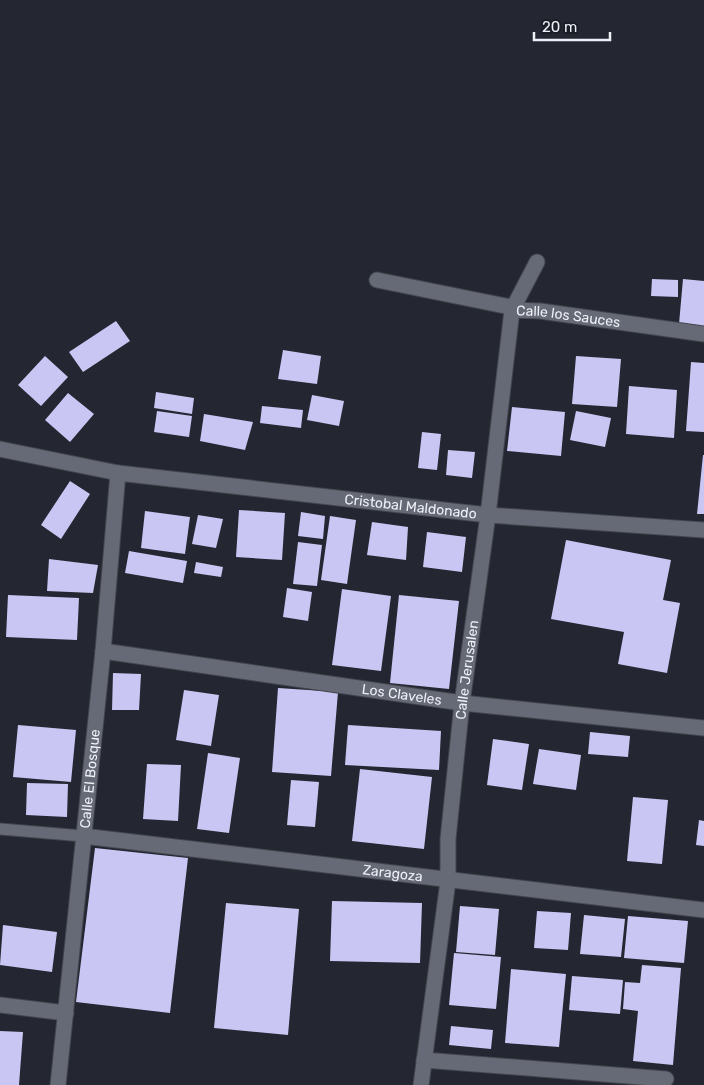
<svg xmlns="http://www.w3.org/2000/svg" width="704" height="1085" font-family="Rubik,sans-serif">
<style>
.building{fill:#cac6f4}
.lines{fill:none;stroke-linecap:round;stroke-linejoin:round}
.lane-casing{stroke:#43464e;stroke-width:13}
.street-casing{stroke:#43464e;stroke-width:17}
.lane{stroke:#666a76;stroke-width:11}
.street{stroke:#666a76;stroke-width:15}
.labels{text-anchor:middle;stroke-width:5;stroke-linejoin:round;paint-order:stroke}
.street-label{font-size:14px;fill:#eef0f7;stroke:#1b1d27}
</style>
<rect width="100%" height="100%" fill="#242731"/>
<path class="building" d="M 652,279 L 678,280 L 678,297 L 651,296 Z
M 683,279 L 704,281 L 704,327 L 679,324 Z
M 116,321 L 130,341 L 83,372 L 69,352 Z
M 283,350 L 321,356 L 317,384 L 278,379 Z
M 45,356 L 68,377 L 41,406 L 18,385 Z
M 576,356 L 621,359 L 617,407 L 572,404 Z
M 691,362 L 704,363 L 704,432 L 686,431 Z
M 629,386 L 677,390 L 674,438 L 626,434 Z
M 156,392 L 194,398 L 192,414 L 154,408 Z
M 68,393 L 94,414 L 70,442 L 45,420 Z
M 312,395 L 344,401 L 339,426 L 307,420 Z
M 262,406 L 303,410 L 301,428 L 260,423 Z
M 512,407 L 565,412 L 561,456 L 507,451 Z
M 157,411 L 192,416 L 189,437 L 154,432 Z
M 576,411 L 611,418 L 605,447 L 570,440 Z
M 204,414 L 253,422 L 245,450 L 200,441 Z
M 422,432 L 441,434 L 437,470 L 418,468 Z
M 448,450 L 475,452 L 472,478 L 446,475 Z
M 703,455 L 704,455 L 704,514 L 697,514 Z
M 70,481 L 90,494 L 61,539 L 41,525 Z
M 239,510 L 285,513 L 282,560 L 236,557 Z
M 145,511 L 190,517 L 185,554 L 141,548 Z
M 301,512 L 325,516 L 323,539 L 298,536 Z
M 198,515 L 223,519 L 216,548 L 192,544 Z
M 330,516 L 356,520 L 347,584 L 321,580 Z
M 372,522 L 408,527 L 406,560 L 367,555 Z
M 427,532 L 466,537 L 462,572 L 423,567 Z
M 566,540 L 671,560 L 663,600 L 680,603 L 667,673 L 618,664 L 624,632 L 551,619 Z
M 298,542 L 322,545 L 317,586 L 293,584 Z
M 129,551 L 187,561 L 183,583 L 125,573 Z
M 49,559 L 98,565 L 93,593 L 47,591 Z
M 196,562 L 223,567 L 221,577 L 194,573 Z
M 287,588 L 312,592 L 308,621 L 283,617 Z
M 342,589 L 391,596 L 381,671 L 332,665 Z
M 8,595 L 79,598 L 77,640 L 6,637 Z
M 399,595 L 459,601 L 449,689 L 390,683 Z
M 113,673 L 141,674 L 139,710 L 112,710 Z
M 278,688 L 338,692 L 331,776 L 272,772 Z
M 184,690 L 219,695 L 211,746 L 176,740 Z
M 18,725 L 76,730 L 71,782 L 13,777 Z
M 348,725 L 441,731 L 439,770 L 345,765 Z
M 590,732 L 630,736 L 628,757 L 588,754 Z
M 493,739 L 529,744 L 522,790 L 487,785 Z
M 539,749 L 581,755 L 576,790 L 533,784 Z
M 208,753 L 240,758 L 229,833 L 197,829 Z
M 147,764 L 181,765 L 178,821 L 143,819 Z
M 360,769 L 432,777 L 424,849 L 352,841 Z
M 291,780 L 319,782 L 315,827 L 287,825 Z
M 27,783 L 68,784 L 67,817 L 26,815 Z
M 633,797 L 668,800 L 662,864 L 627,861 Z
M 699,820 L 704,821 L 704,846 L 696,845 Z
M 95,848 L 188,858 L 170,1013 L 76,1002 Z
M 332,901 L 422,903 L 420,963 L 330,961 Z
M 226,903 L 299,909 L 288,1035 L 214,1028 Z
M 460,906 L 499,909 L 495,955 L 456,952 Z
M 537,911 L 571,913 L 568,950 L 534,948 Z
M 584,915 L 625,919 L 621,957 L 580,954 Z
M 628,916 L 688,921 L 684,963 L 624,958 Z
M 3,925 L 57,932 L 52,972 L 0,965 Z
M 454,953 L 501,957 L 496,1009 L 449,1005 Z
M 642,965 L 681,968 L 673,1065 L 633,1061 L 638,1011 L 623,1009 L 625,982 L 640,983 Z
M 511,969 L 566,974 L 559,1047 L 505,1043 Z
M 572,976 L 623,980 L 620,1014 L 569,1010 Z
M 451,1026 L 493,1030 L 491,1049 L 449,1045 Z
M 0,1031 L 23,1032 L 19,1085 L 0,1085 Z"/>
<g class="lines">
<defs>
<path id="lane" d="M 0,829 L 83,836"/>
<g id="street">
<path id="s1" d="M 377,280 L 510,307 L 512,310 L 540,311 L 704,334"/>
<path id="s2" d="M 0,449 L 118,473 L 488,515 L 704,530"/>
<path id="s3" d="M 103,651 L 462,703 L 704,728"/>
<path id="s4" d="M 83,836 L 704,910"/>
<path d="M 0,1005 L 66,1013"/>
<path d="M 424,1060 L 666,1079"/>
<path id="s5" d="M 58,1085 L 103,651 L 118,473"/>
<path id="s6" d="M 421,1085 L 448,881 L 448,839 L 462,703 L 488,515 L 512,310 L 537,262"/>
</g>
</defs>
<use href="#lane" class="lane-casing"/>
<use href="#street" class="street-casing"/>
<use href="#lane" class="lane"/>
<use href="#street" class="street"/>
</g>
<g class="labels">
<g class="street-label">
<text dy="5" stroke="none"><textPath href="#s1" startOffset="196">Calle los Sauces</textPath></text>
<text dy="5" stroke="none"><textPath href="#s2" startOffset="415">Cristobal Maldonado</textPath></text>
<text dy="5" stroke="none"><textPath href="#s6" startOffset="418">Calle Jerusalen</textPath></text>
<text dy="5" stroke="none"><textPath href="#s3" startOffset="302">Los Claveles</textPath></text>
<text dy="5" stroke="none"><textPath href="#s5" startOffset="308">Calle El Bosque</textPath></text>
<text dy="5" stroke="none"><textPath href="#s4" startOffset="312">Zaragoza</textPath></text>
</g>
</g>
<path d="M534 32v8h76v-8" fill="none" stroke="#eef0f7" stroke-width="2.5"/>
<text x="542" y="32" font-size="15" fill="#eef0f7" stroke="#1b1d27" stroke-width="4" paint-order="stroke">20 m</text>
</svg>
